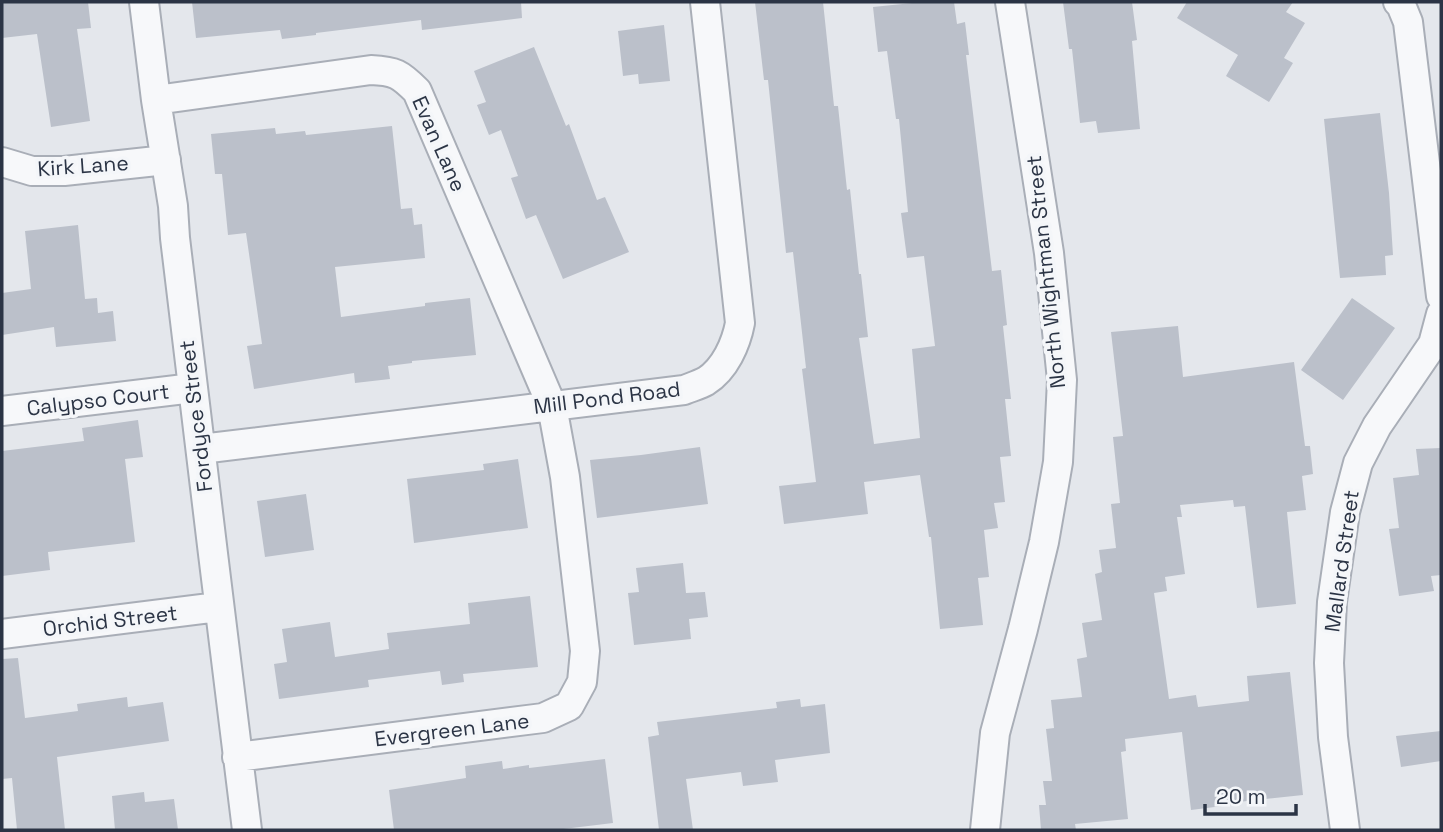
<svg xmlns="http://www.w3.org/2000/svg" width="1443" height="832" font-family="'Space Grotesk',sans-serif">
<style>
.building{fill:#bbc0ca}
.lines{fill:none;stroke-linecap:round;stroke-linejoin:round}
.street-casing{stroke:#a9aeb7;stroke-width:32}
.street{stroke:#f7f8fa;stroke-width:28}
.labels{text-anchor:middle;stroke-width:7;stroke-linejoin:round;paint-order:stroke}
.street-label{font-size:21px;fill:#2b3445;stroke:#f4f6f9}
</style>
<rect width="100%" height="100%" fill="#e4e7ec"/>
<path class="building" d="M 2,2 L 88,2 L 91,28 L 77,29 L 90,121 L 51,127 L 37,34 L 2,38 Z
M 192,2 L 521,2 L 522,18 L 422,30 L 421,20 L 316,33 L 316,35 L 282,39 L 280,30 L 196,38 Z
M 755,2 L 823,2 L 834,106 L 838,106 L 847,190 L 850,189 L 859,274 L 861,274 L 868,337 L 859,338 L 874,444 L 920,438 L 912,349 L 935,346 L 924,256 L 907,258 L 901,213 L 908,212 L 899,119 L 896,119 L 887,51 L 878,52 L 873,7 L 922,2 L 954,2 L 957,24 L 965,22 L 969,55 L 966,55 L 992,271 L 1001,270 L 1007,325 L 1003,326 L 1011,399 L 1005,399 L 1011,456 L 1000,457 L 1005,502 L 994,503 L 998,528 L 984,530 L 989,577 L 978,578 L 983,625 L 940,629 L 931,537 L 929,537 L 920,475 L 864,482 L 868,514 L 784,524 L 779,486 L 816,482 L 802,369 L 806,368 L 793,252 L 786,253 L 768,80 L 764,80 Z
M 1063,2 L 1132,2 L 1137,40 L 1132,41 L 1140,129 L 1098,133 L 1096,121 L 1080,123 L 1072,49 L 1069,49 Z
M 1187,2 L 1293,2 L 1286,12 L 1305,23 L 1284,58 L 1293,63 L 1269,102 L 1226,76 L 1238,55 L 1177,18 Z
M 664,25 L 670,81 L 639,84 L 638,74 L 623,76 L 618,31 Z
M 534,47 L 566,126 L 569,124 L 597,200 L 605,197 L 629,252 L 563,279 L 536,215 L 526,219 L 511,178 L 518,176 L 501,130 L 489,135 L 477,105 L 486,102 L 474,71 Z
M 1380,113 L 1389,193 L 1393,255 L 1385,256 L 1386,275 L 1340,278 L 1324,119 Z
M 392,126 L 401,209 L 412,208 L 414,225 L 422,224 L 425,258 L 335,267 L 341,317 L 425,306 L 425,303 L 470,298 L 476,355 L 412,361 L 412,363 L 388,366 L 390,379 L 355,383 L 354,373 L 254,389 L 247,346 L 262,344 L 246,233 L 228,235 L 222,174 L 215,174 L 211,134 L 275,128 L 276,134 L 305,131 L 306,135 Z
M 78,225 L 85,299 L 97,298 L 98,313 L 113,311 L 116,341 L 56,347 L 54,327 L 2,335 L 2,293 L 31,289 L 25,231 Z
M 1352,298 L 1395,328 L 1343,400 L 1301,370 Z
M 1178,326 L 1183,377 L 1294,362 L 1305,446 L 1310,446 L 1313,474 L 1302,476 L 1306,510 L 1287,512 L 1296,604 L 1257,608 L 1245,506 L 1234,507 L 1233,500 L 1180,505 L 1182,517 L 1177,517 L 1185,574 L 1165,577 L 1167,591 L 1154,593 L 1169,699 L 1196,695 L 1198,707 L 1249,701 L 1247,676 L 1290,672 L 1303,795 L 1238,802 L 1238,804 L 1191,810 L 1182,732 L 1125,739 L 1126,751 L 1121,752 L 1128,819 L 1075,824 L 1076,830 L 1041,830 L 1039,805 L 1046,805 L 1043,781 L 1052,781 L 1046,729 L 1054,728 L 1051,700 L 1082,697 L 1077,659 L 1087,657 L 1082,623 L 1102,620 L 1095,574 L 1102,572 L 1099,550 L 1116,548 L 1111,504 L 1120,503 L 1113,437 L 1123,436 L 1111,332 Z
M 138,420 L 143,457 L 125,459 L 135,542 L 48,552 L 50,570 L 2,576 L 2,451 L 84,441 L 82,428 Z
M 700,447 L 708,504 L 597,518 L 590,460 L 641,455 Z
M 1441,448 L 1441,575 L 1431,576 L 1434,591 L 1399,596 L 1389,529 L 1399,528 L 1393,478 L 1419,475 L 1416,449 Z
M 518,459 L 528,528 L 414,543 L 407,479 L 484,470 L 483,464 Z
M 306,494 L 314,550 L 265,557 L 257,501 Z
M 683,563 L 686,593 L 705,592 L 708,617 L 689,619 L 691,639 L 634,645 L 628,593 L 639,592 L 636,568 Z
M 530,596 L 538,667 L 463,674 L 464,682 L 442,685 L 440,671 L 368,680 L 369,687 L 279,699 L 274,664 L 287,662 L 282,629 L 330,622 L 335,657 L 389,649 L 387,633 L 470,624 L 468,603 Z
M 18,658 L 25,718 L 78,711 L 77,704 L 127,697 L 128,707 L 163,702 L 169,741 L 57,757 L 65,830 L 17,830 L 12,778 L 2,779 L 2,659 Z
M 800,699 L 801,707 L 825,704 L 830,753 L 775,760 L 778,782 L 743,786 L 741,772 L 686,779 L 693,830 L 659,830 L 648,737 L 659,735 L 657,722 L 777,708 L 776,702 Z
M 1441,731 L 1441,761 L 1401,767 L 1396,736 Z
M 605,759 L 613,823 L 555,830 L 394,830 L 389,790 L 466,778 L 465,766 L 502,761 L 503,769 L 529,765 L 529,768 Z
M 144,792 L 145,802 L 174,799 L 178,830 L 115,830 L 112,796 Z"/>
<g class="lines">
<defs>
<path id="street" d="M 144,2 L 156,100 L 173,206 L 175,238 C 199,435 222,633 247,830
M 1398,2 L 1401,5 L 1408,22 L 1441,296
M 156,100 L 371,70 C 395,71 400,74 417,91 L 552,406 L 565,477 L 585,651 L 582,682 L 569,706 L 543,718 L 237,757
M 2,162 L 32,171 L 64,171 L 166,160
M 2,411 L 193,388
M 201,449 L 684,390 C 691,387 699,385 706,381 C 725,369 736,344 740,323 L 705,2
M 2,634 L 218,607
M 985,830 L 995,733 L 1023,629 L 1044,542 L 1058,462 L 1062,380 L 1049,253 L 1010,2
M 1345,830 L 1333,737 L 1329,663 L 1332,602 L 1345,512 L 1358,463 L 1377,426 L 1433,344 L 1441,314"/>
</defs>
<use href="#street" class="street-casing"/>
<use href="#street" class="street"/>
</g>
<g class="labels">
<g class="street-label">
<text transform="translate(439 144) rotate(66)" y="7">Evan Lane</text>
<text transform="translate(83 166) rotate(-4)" y="7">Kirk Lane</text>
<text transform="translate(1046 272) rotate(-96)" y="7">North Wightman Street</text>
<text transform="translate(607 398) rotate(-7)" y="7">Mill Pond Road</text>
<text transform="translate(98 400) rotate(-7)" y="7">Calypso Court</text>
<text transform="translate(196 416) rotate(-97)" y="7">Fordyce Street</text>
<text transform="translate(1342 561) rotate(-82)" y="7">Mallard Street</text>
<text transform="translate(110 621) rotate(-7)" y="7">Orchid Street</text>
<text transform="translate(452 730) rotate(-7)" y="7">Evergreen Lane</text>
</g>
</g>
<rect width="1443" height="832" fill="none" stroke="#2b3445" stroke-width="7"/>
<path d="M1205 804v10h91v-10" fill="none" stroke="#2b3445" stroke-width="3.5"/>
<text x="1216" y="804" font-size="21" fill="#2b3445" stroke="#f4f6f9" stroke-width="5" paint-order="stroke">20 m</text>
</svg>
